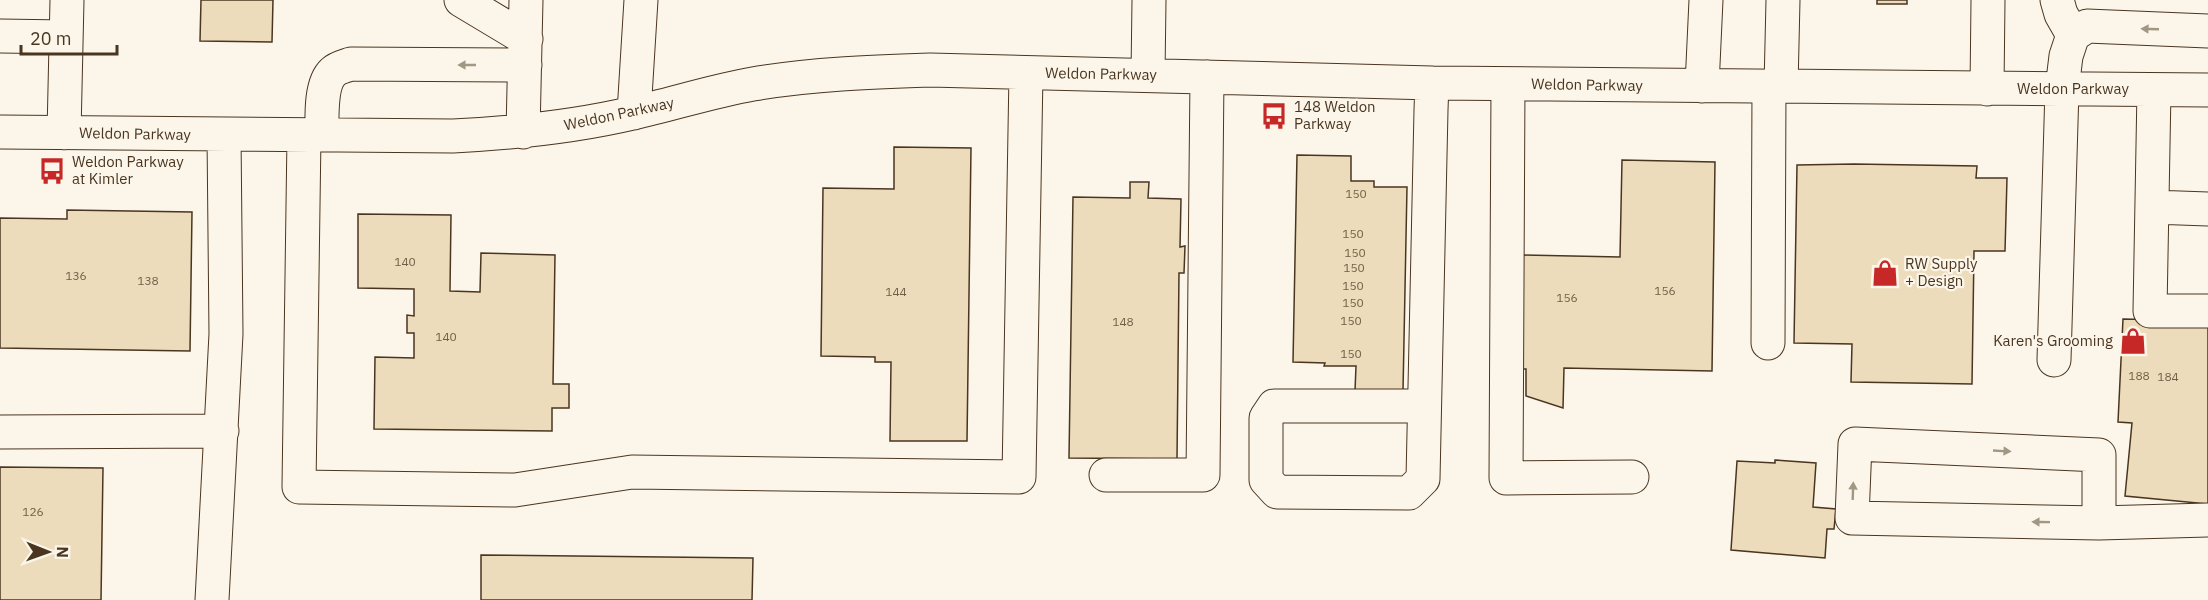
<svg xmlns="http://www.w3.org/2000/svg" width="2208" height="600" font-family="'IBM Plex Sans',sans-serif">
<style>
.building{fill:#ecdcbc;stroke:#4a3520;stroke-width:1.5}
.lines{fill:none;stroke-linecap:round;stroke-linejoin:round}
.minor-casing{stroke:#4a3520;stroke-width:35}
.minor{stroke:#fbf6e9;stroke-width:33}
.oneway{fill:#a29684}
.labels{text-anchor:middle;stroke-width:4.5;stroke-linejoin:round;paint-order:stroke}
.number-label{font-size:12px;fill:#725f47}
.street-label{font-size:15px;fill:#4a3520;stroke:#fbf6e9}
.poi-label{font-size:15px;fill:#4a3520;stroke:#fbf6e9;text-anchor:start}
</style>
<rect width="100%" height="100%" fill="#fbf6e9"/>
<path class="building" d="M 201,0 L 273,0 L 272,42 L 200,41 Z
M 1877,0 L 1907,0 L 1907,4 L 1877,4 Z
M 894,147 L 971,148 L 967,441 L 890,441 L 891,362 L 875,362 L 875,357 L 821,356 L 823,188 L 894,189 Z
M 1297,155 L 1351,156 L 1351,181 L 1374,181 L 1374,187 L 1407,187 L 1403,391 L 1355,391 L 1356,366 L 1324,366 L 1325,363 L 1293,362 Z
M 1622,160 L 1715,162 L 1712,371 L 1564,368 L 1563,408 L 1526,396 L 1526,369 L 1516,369 L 1518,255 L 1620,257 Z
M 1854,164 L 1977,166 L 1976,178 L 2007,178 L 2005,251 L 1974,251 L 1972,384 L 1851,382 L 1852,344 L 1794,343 L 1797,165 Z
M 1130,182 L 1149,182 L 1148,198 L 1181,199 L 1180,247 L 1185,246 L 1184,273 L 1179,273 L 1177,459 L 1069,458 L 1073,197 L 1130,198 Z
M 67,210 L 192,212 L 190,351 L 0,348 L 0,218 L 67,219 Z
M 358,214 L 451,215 L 450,291 L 480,292 L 481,253 L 555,255 L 553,384 L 569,384 L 569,408 L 552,408 L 552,431 L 374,429 L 375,357 L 414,358 L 414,333 L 407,333 L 407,315 L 414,316 L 414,289 L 358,288 Z
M 2123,319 L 2208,321 L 2208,504 L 2125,496 L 2132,423 L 2118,422 Z
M 1775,460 L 1816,463 L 1813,507 L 1836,509 L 1834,529 L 1827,529 L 1825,558 L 1731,550 L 1737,461 L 1775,463 Z
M 0,467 L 103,468 L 101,600 L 0,600 Z
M 481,555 L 753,558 L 752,600 L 481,600 Z"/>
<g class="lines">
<defs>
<path id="minor" d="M 461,0 L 526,39
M 2057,0 L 2061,14 L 2073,35
M 0,36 L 66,37
M 1148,75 L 1149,0
M 1508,84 L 1506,478 L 1632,477
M 1702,86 L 1706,0
M 1781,87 L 1783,0
M 1987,89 L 1988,0
M 2154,90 L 2150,311 L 2208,311
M 634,113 L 641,0
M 0,132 L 453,136 C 514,133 573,127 633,113 C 673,104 713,91 753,84 C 812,74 871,72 930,70 L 1432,83 L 2208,90
M 523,132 L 526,0
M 64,133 L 67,0
M 322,135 C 322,118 320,84 333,72 C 337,68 345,66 351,64 L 525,65
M 304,136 L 299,487 L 515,490 L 632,472 L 1019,477 L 1026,73
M 2152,207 L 2208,209
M 1768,343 L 1769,86
M 2054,360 L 2062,89 L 2066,56 L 2073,35 L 2087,26 L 2208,31
M 1424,406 L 1274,406 L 1266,418 L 1266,480 L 1277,492 L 1409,493 L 1423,479 L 1431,110 L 1432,83
M 0,432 L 222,431
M 1106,475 L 1203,475 L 1207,77
M 2099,523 L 2099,455 L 1855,444 L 1852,518 L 2099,523 L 2208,520
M 212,600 L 226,334 L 224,135"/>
</defs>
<use href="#minor" class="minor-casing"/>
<use href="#minor" class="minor"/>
</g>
<defs><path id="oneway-solid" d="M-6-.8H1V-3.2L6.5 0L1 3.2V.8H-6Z" transform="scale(1.5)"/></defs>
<g class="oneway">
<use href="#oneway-solid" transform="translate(2150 29) rotate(-178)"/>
<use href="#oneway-solid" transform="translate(467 65) rotate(-180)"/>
<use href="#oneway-solid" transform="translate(2002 451) rotate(3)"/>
<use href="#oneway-solid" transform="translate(1853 491) rotate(-88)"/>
<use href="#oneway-solid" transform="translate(2041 522) rotate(-179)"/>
</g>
<defs>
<symbol id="bus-bare" viewBox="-9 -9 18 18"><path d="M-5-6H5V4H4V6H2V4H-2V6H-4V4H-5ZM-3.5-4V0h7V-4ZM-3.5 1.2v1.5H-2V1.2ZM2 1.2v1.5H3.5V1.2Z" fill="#c62828" stroke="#fbf6e9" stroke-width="2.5" paint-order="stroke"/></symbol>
<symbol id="shop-bare" viewBox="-9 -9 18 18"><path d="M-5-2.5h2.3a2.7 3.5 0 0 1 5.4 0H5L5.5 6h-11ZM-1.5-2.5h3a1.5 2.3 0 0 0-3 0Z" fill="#c62828" stroke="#fbf6e9" stroke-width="2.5" paint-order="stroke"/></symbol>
</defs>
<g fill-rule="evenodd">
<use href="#bus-bare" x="1255" y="97" width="38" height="38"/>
<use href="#bus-bare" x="33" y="152" width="38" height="38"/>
<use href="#shop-bare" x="1866" y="254" width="38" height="38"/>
<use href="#shop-bare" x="2114" y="322" width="38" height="38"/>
</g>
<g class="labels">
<g class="number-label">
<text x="1356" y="198">150</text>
<text x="1353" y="238">150</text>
<text x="1355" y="257">150</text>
<text x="405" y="266">140</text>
<text x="1354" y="272">150</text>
<text x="76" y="280">136</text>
<text x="148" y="285">138</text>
<text x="1353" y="290">150</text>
<text x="1665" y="295">156</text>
<text x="896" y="296">144</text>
<text x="1567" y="302">156</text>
<text x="1353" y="307">150</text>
<text x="1351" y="325">150</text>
<text x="1123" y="326">148</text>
<text x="446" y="341">140</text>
<text x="1351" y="358">150</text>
<text x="2139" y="380">188</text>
<text x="2168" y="381">184</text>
<text x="33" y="516">126</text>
</g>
<g class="street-label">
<text transform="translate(1101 74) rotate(1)" y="5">Weldon Parkway</text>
<text transform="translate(1587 85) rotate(1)" y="5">Weldon Parkway</text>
<text x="2073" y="94">Weldon Parkway</text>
<text transform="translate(619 114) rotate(-12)" y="5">Weldon Parkway</text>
<text transform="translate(135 134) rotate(1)" y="5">Weldon Parkway</text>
</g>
<g class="poi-label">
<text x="1294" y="112">148 Weldon<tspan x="1294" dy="17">Parkway</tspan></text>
<text x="72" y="167">Weldon Parkway<tspan x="72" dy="17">at Kimler</tspan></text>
<text x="1905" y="269">RW Supply<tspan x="1905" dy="17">+ Design</tspan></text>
<text x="2113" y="346" text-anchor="end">Karen's Grooming</text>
</g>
</g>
<g transform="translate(48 552) rotate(91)" stroke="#fbf6e9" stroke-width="4.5" paint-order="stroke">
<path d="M0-4.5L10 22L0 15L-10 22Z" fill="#4a3520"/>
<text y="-9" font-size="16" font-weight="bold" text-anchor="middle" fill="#4a3520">N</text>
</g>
<path d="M21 45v9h96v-9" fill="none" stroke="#4a3520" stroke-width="3"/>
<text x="30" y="45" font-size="18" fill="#4a3520" stroke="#fbf6e9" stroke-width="4.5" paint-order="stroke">20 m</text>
</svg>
